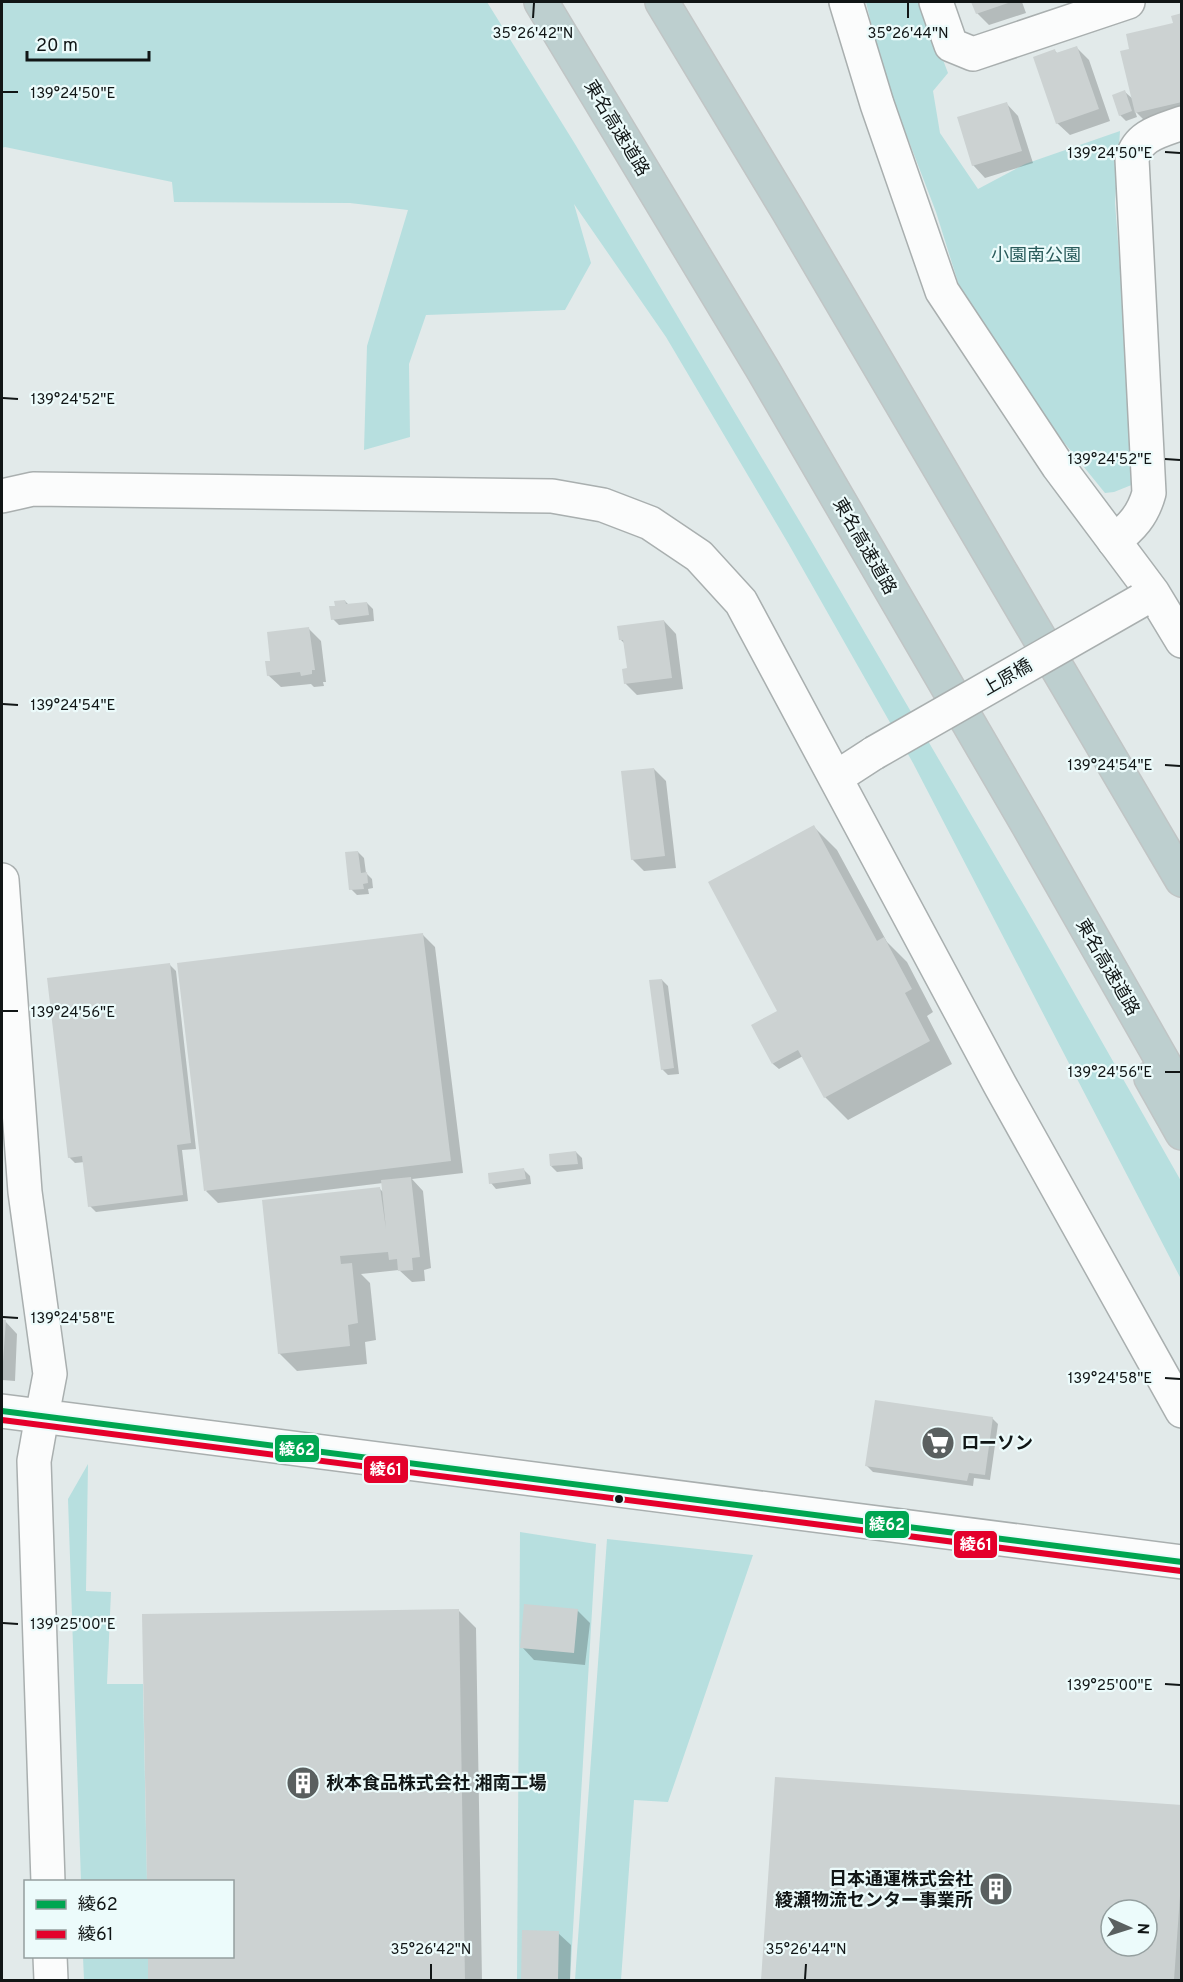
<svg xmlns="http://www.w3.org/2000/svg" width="1183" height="1982" font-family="Overpass,'Noto Sans JP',sans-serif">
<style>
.green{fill:#b7dfdf}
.shadow{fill:#0003;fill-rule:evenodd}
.building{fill:#ccd2d2;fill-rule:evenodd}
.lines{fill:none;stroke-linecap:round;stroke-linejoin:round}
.minor-casing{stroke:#a9afaf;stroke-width:36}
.tertiary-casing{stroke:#a9afaf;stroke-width:36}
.motorway-casing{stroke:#c0c5c5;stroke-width:36}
.minor{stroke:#fbfcfc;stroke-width:33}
.tertiary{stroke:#fbfcfc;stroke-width:33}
.motorway{stroke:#bdcfcf;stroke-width:33}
.minor-bridge-casing{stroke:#a9afaf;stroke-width:36;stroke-linecap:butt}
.minor-bridge{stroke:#fbfcfc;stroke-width:33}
.bus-1-casing{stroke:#ecfbfb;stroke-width:10}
.bus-2-casing{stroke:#ecfbfb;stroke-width:10}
.bus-1{stroke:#00a651;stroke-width:6}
.bus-2{stroke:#e4002b;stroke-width:6}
.ticks{fill:none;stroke:#111616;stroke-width:2}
.bus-dot{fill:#111616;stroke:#ecfbfb;stroke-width:2}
.labels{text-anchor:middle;stroke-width:4.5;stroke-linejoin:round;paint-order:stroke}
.street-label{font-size:18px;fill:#111616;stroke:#ecfbfb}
.park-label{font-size:18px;fill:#295b5b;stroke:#ecfbfb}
.poi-label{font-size:18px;font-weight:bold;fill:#111616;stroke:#ecfbfb;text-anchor:start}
.ticks-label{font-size:15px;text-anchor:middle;fill:#111616;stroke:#ecfbfb;stroke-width:4.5;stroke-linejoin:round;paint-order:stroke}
.line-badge{stroke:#ecfbfb;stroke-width:2}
.badge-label{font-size:16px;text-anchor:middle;font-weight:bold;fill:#fff}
</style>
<rect width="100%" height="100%" fill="#e2eaea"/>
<path class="green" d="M 2,2 L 487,2 L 575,144 L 806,532 L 1039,931 L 1181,1181 L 1181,1279 L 913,763 L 788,543 L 666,337 L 574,204 L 591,263 L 565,310 L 426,315 L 409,364 L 410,437 L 364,450 L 367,346 L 408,210 L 350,203 L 174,202 L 172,182 L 5,147 L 2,148 Z
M 866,2 L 921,2 L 948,73 L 933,91 L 940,133 L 978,189 L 1025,164 L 1120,131 L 1115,203 L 1132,421 L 1134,484 L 1114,492 L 1105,493 L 1062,440 L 1000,352 L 961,292 L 936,212 L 882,71 Z
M 88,1464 L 86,1591 L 111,1592 L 107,1684 L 143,1684 L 147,1881 L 81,1881 L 68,1499 Z
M 520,1532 L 596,1544 L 570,1980 L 517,1980 Z
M 607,1539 L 753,1555 L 668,1802 L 634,1800 L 621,1980 L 575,1980 Z
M 83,1957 L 148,1957 L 148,1980 L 84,1980 Z"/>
<path class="shadow" d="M 973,2 L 1022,2 L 1026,13 L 989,25 L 977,13 Z
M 1182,15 L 1182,117 L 1149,125 L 1135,111 L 1137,117 L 1126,121 L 1120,115 L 1125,92 L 1134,100 L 1131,50 L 1174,24 Z
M 1077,48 L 1089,60 L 1110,121 L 1070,135 L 1057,123 L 1055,51 L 1058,54 Z
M 1006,103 L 1018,116 L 1033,163 L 985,178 L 973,165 Z
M 345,601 L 349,605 L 367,603 L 373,609 L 374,621 L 339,625 L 333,619 L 336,607 Z
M 664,621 L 676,634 L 683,689 L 637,695 L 625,683 L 628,669 L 625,644 L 620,639 Z
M 309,629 L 321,641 L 326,682 L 323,682 L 324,686 L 314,687 L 311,684 L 281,687 L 268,675 L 272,662 Z
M 654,769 L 666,781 L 676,868 L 644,871 L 632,859 Z
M 814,827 L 837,850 L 887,942 L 907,962 L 933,1012 L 927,1016 L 952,1064 L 848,1120 L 825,1097 L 803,1056 L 779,1069 L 773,1064 L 777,1013 Z
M 358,852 L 364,858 L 366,873 L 372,879 L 373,888 L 368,889 L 369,894 L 357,895 L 351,889 Z
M 423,935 L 435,947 L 463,1173 L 412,1179 L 423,1191 L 431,1268 L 424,1270 L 425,1281 L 412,1282 L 399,1270 L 361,1274 L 370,1283 L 376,1340 L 365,1342 L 367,1364 L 297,1371 L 279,1353 L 380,1189 L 384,1193 L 383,1183 L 218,1203 L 206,1191 Z
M 170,965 L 176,971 L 196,1149 L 182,1150 L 188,1201 L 96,1212 L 90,1206 L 85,1162 L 75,1163 L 69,1157 Z
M 662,980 L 668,986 L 679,1074 L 668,1075 L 662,1069 Z
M 576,1152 L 582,1158 L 583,1169 L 557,1172 L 551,1166 Z
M 524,1170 L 530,1176 L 531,1184 L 496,1189 L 491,1183 Z
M 2,1321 L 5,1321 L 17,1334 L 15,1381 L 2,1380 Z
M 992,1418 L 998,1424 L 990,1480 L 974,1478 L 973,1486 L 873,1472 L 867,1466 Z
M 458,1610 L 476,1628 L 482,1980 L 150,1980 L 150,1956 L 232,1956 Z
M 577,1610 L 590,1623 L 585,1665 L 534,1660 L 522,1647 Z
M 777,1779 L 1182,1806 L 1182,1980 L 763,1980 ZM 1111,1910 L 1147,1910 L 1147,1946 L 1111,1946 Z
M 524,1932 L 558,1933 L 571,1945 L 570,1980 L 523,1980 Z"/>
<path class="building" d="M 971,2 L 1011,2 L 976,14 Z
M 1182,13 L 1182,102 L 1135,113 L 1120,51 L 1129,49 L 1126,34 L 1173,23 L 1171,16 Z
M 1077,46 L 1099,109 L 1056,124 L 1033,57 L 1055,49 L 1056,53 Z
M 1125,90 L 1132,111 L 1119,116 L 1112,95 Z
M 1007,102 L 1022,151 L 972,166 L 957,117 Z
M 345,600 L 346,604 L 367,602 L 369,615 L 331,620 L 329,606 L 335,606 L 334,601 Z
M 664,620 L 672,678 L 624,684 L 622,669 L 627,668 L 623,640 L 619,640 L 617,626 Z
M 309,627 L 315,670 L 312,670 L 312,674 L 301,676 L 300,672 L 267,676 L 265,661 L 270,661 L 267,632 Z
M 654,768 L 665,856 L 631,860 L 621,771 Z
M 814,825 L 877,941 L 884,937 L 912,989 L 905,993 L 930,1041 L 824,1098 L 798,1050 L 772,1064 L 751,1025 L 777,1011 L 708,882 Z
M 358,851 L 361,873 L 367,872 L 368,883 L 363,884 L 364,889 L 349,890 L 345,852 Z
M 423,933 L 451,1161 L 204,1191 L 177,963 Z
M 170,963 L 191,1143 L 177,1145 L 183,1195 L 88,1207 L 82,1156 L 68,1158 L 47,978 Z
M 662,979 L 674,1068 L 661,1070 L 649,980 Z
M 576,1151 L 578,1164 L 550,1166 L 549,1154 Z
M 524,1168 L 526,1179 L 489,1184 L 488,1173 Z
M 411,1177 L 420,1257 L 412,1258 L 413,1270 L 398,1271 L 397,1259 L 389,1260 L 388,1252 L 340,1256 L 341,1264 L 352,1263 L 358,1323 L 348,1325 L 350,1346 L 278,1354 L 262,1200 L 380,1187 L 386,1229 L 381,1180 Z
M 2,1320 L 6,1320 L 3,1362 L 2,1362 Z
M 875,1400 L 993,1417 L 985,1475 L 969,1473 L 967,1481 L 865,1466 Z
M 524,1604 L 578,1609 L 574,1653 L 520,1648 Z
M 459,1609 L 465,1980 L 148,1980 L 148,1956 L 232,1956 L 232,1882 L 147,1882 L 142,1614 Z
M 775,1777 L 1182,1805 L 1182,1868 L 1174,1980 L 761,1980 ZM 1111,1910 L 1147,1910 L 1147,1946 L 1111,1946 Z
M 522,1930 L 559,1931 L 558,1980 L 521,1980 Z"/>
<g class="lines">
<defs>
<path id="minor" d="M 936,2 L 951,45 L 973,54 L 1128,2
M 1114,541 C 1132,527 1143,515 1149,493 L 1132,159 C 1138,135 1160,131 1182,123
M 837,777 L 874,753
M 42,1416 L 34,1461 L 48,1882
M 50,1956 L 51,1980"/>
<path id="tertiary" d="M 846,2 L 877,104 L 942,291 L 1058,466 L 1153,593 L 1182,641
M 2,496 L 33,489 L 552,496 L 603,505 L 650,523 L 699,556 L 741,602 L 1000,1085 L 1182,1411
M 2,880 L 25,1192 L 50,1374 L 42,1416
M 2,1411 L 1182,1562"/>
<path id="motorway" d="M 541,2 L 763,370 L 1028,825 L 1182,1095
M 662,2 L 787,209 L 1182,880
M 1151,1078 L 1182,1133"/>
</defs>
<use href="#minor" class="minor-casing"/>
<use href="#tertiary" class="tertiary-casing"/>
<use href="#motorway" class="motorway-casing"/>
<use href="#minor" class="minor"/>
<use href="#tertiary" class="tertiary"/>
<use href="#motorway" class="motorway"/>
<defs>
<path id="minor-bridge" d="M 874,753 L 1140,601"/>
</defs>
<use href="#minor-bridge" class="minor-bridge-casing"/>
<use href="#minor-bridge" class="minor-bridge"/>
<defs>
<path id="bus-1" d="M 2,1411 L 1182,1562"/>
<path id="bus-2" d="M 2,1420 L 1181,1571"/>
</defs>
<use href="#bus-1" class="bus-1-casing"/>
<use href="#bus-2" class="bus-2-casing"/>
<use href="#bus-1" class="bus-1"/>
<use href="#bus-2" class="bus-2"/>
</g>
<path class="ticks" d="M 533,18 L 534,3M 908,18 L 908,3M 3,92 L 18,92M 1165,152 L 1180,153M 3,398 L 18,399M 1165,459 L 1180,460M 3,704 L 18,705M 1165,765 L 1180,766M 3,1011 L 18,1011M 1165,1072 L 1180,1072M 3,1317 L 18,1318M 1165,1378 L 1180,1379M 3,1623 L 18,1624M 1165,1684 L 1180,1685M 431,1979 L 431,1964M 805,1979 L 806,1964"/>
<defs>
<symbol id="supermarket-disc" viewBox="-11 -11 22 22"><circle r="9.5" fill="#5a6060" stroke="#ecfbfb"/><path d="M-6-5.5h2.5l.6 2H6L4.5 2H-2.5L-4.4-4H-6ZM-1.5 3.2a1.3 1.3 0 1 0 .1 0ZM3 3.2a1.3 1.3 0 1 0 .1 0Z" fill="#fff"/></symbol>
<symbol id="building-disc" viewBox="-11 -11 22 22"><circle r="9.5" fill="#5a6060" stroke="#ecfbfb"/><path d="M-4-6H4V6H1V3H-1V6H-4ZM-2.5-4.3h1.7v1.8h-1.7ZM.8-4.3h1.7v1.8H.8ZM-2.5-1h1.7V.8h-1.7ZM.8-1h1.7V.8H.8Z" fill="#fff"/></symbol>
</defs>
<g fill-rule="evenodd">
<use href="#supermarket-disc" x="919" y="1424" width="38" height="38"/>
<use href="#building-disc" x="284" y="1764" width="38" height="38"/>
<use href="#building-disc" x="977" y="1870" width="38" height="38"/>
</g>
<circle class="bus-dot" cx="619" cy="1499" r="5"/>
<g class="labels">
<g class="street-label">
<text transform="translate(617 128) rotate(59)" y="6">東名高速道路</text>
<text transform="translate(865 546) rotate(60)" y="6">東名高速道路</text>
<text transform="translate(1007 677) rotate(-30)" y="6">上原橋</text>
<text transform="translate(1108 967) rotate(60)" y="6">東名高速道路</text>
</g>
<g class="park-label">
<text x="1036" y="261">小園南公園</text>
</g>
<g class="poi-label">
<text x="961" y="1449">ローソン</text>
<text x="326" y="1789">秋本食品株式会社 湘南工場</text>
<text x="973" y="1885" text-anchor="end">日本通運株式会社<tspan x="973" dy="21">綾瀬物流センター事業所</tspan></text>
</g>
</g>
<g class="ticks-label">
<text x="533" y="38">35°26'42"N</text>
<text x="908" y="38">35°26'44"N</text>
<text x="73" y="98">139°24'50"E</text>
<text x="1110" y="158">139°24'50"E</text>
<text x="73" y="404">139°24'52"E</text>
<text x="1110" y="464">139°24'52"E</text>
<text x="73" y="710">139°24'54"E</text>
<text x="1110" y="770">139°24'54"E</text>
<text x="73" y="1017">139°24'56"E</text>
<text x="1110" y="1077">139°24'56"E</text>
<text x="73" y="1323">139°24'58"E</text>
<text x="1110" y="1383">139°24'58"E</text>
<text x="73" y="1629">139°25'00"E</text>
<text x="1110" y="1690">139°25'00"E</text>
<text x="431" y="1954">35°26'42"N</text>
<text x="806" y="1954">35°26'44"N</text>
</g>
<g class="line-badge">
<rect x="274" y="1434" width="46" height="29" rx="6" fill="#00a651"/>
<rect x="363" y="1455" width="46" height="29" rx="6" fill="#e4002b"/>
<rect x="864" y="1510" width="46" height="29" rx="6" fill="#00a651"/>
<rect x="953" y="1530" width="45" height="29" rx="6" fill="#e4002b"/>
</g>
<g class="badge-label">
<text x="297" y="1455">綾62</text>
<text x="386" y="1475">綾61</text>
<text x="887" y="1530">綾62</text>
<text x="976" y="1550">綾61</text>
</g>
<rect width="1183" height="1982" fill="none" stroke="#111616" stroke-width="6"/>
<rect x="24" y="1880" width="210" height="78" fill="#ecfbfb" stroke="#949f9f" stroke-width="1.5"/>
<rect x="36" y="1900" width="30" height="9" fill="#00a651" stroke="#949f9f" stroke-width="1.5"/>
<text x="78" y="1910" font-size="18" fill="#111616">綾62</text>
<rect x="36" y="1930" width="30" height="9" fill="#e4002b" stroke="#949f9f" stroke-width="1.5"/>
<text x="78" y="1940" font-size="18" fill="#111616">綾61</text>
<g transform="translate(1129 1928) rotate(93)"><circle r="28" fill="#ecfbfb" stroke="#949f9f" stroke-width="1.5"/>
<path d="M0-4.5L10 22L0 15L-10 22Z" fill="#5a6060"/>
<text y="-9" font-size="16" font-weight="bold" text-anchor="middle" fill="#111616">N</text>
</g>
<path d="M27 51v9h122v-9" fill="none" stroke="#111616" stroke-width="3"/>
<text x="36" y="51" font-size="18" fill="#111616" stroke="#ecfbfb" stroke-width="4.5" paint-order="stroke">20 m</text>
</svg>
